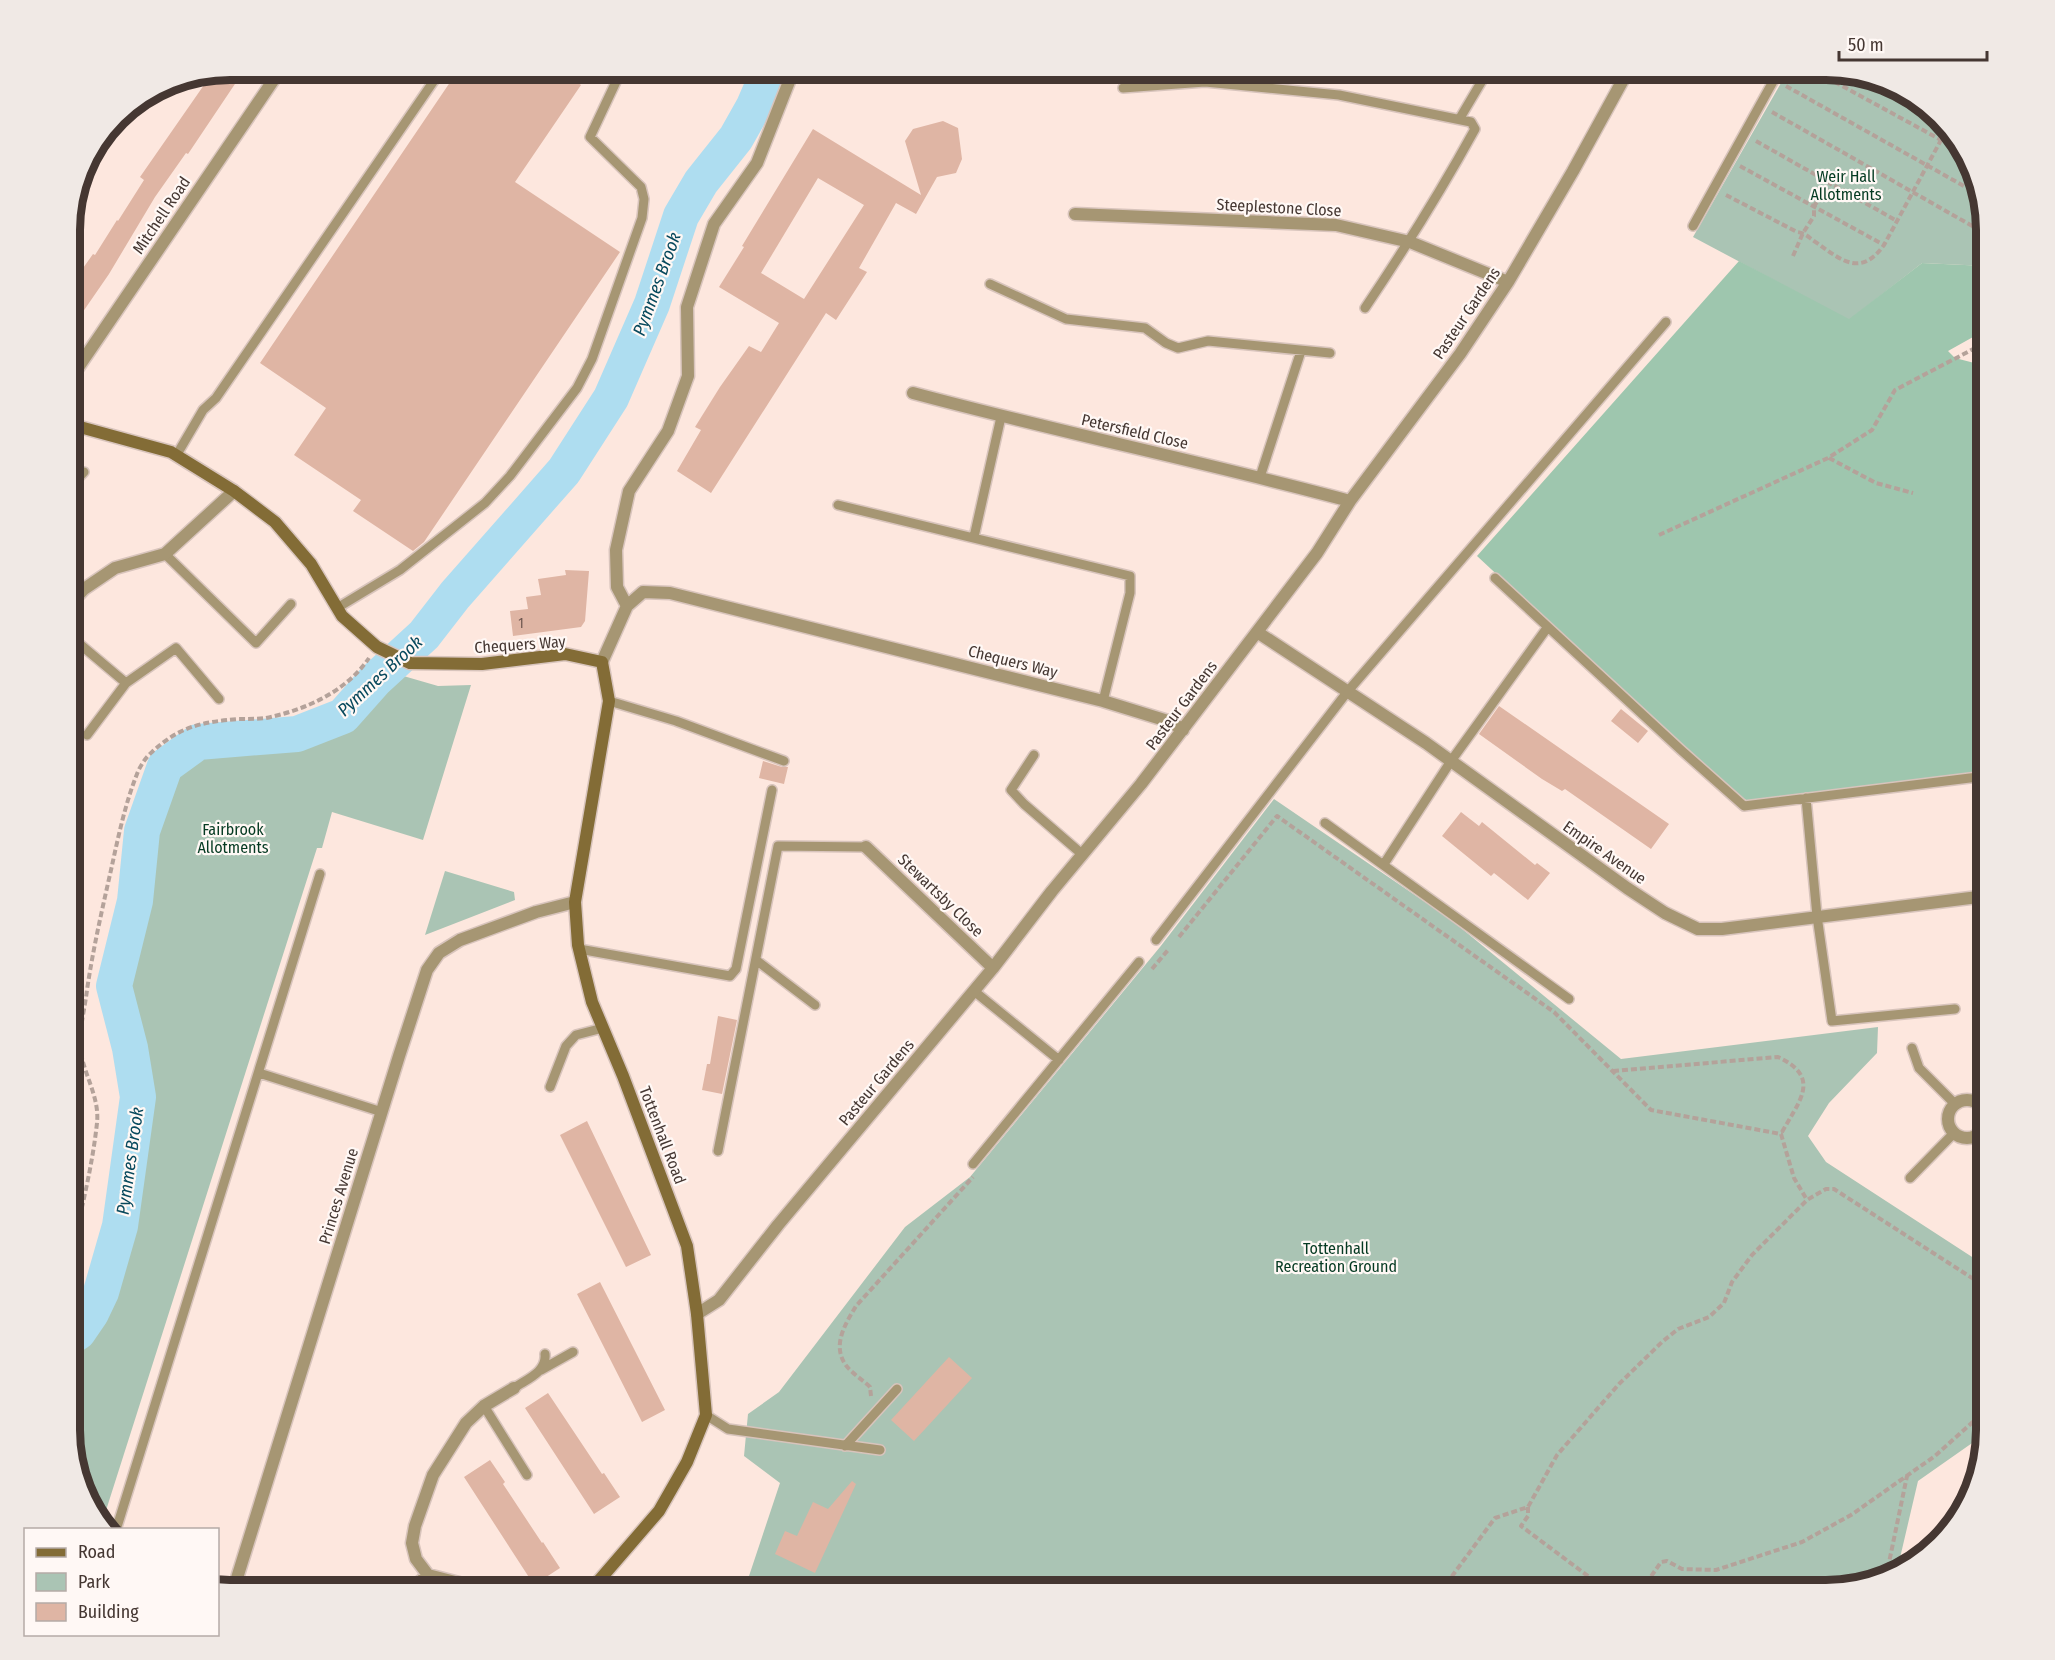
<svg xmlns="http://www.w3.org/2000/svg" width="2055" height="1660" font-family="'Fira Sans Condensed',sans-serif">
<style>
.green{fill:#aac4b4}
.forest{fill:#9ec6ae}
.lines{fill:none;stroke-linecap:round;stroke-linejoin:round}
.river{stroke:#aeddf0;stroke-width:36}
.building{fill:#dfb5a4;fill-rule:evenodd}
.lane-casing{stroke:#d8c4bc;stroke-width:12}
.street-casing{stroke:#d8c4bc;stroke-width:15}
.secondary-casing{stroke:#d8c4bc;stroke-width:15}
.path{stroke:#b4a29a;stroke-width:4;stroke-dasharray:6 3;stroke-linecap:butt}
.lane{stroke:#a69673;stroke-width:9}
.street{stroke:#a69673;stroke-width:12}
.secondary{stroke:#836c36;stroke-width:12}
.labels{text-anchor:middle;stroke-width:4.5;stroke-linejoin:round;paint-order:stroke}
.number-label{font-size:14px;fill:#6c564e}
.park-label{font-size:16px;fill:#053a22;stroke:#fff8f5}
.street-label{font-size:16px;fill:#453732;stroke:#fff8f5}
.water-label{font-size:18px;font-style:italic;fill:#08495d;stroke:#fff8f5}
.rim{fill:none;stroke:#453732;stroke-width:8}
</style>
<rect width="100%" height="100%" fill="#fde7de"/>
<path class="green" d="M 1789,69 L 1826,69 L 1877,78 L 1931,109 L 1970,159 L 1986,230 L 1986,266 L 1922,263 L 1849,320 L 1693,237 Z
M 400,675 L 438,686 L 471,685 L 423,840 L 332,812 L 322,848 L 317,848 L 102,1523 L 86,1502 L 69,1441 L 69,1348 L 84,1337 L 99,1318 L 127,1234 L 147,1090 L 122,991 L 156,797 C 172,768 187,748 223,750 C 233,750 244,753 255,752 C 273,750 291,744 309,737 C 344,723 371,699 400,675 Z
M 1274,799 L 1450,919 L 1621,1059 L 1878,1027 L 1877,1053 L 1829,1103 L 1808,1136 L 1826,1162 L 1986,1266 L 1985,1434 L 1918,1481 L 1896,1575 L 1825,1591 L 744,1591 L 780,1483 L 744,1456 L 748,1414 L 779,1392 L 905,1227 L 970,1177 L 1160,947 Z
M 445,871 L 514,892 L 515,900 L 425,935 Z"/>
<path class="forest" d="M 1739,261 L 1849,319 L 1922,263 L 1986,266 L 1986,320 L 1982,332 L 1948,351 L 1955,358 L 1986,366 L 1986,771 L 1741,801 L 1477,556 Z"/>
<g class="lines">
<path class="river" d="M 69,1338 L 78,1332 L 91,1313 L 101,1292 L 120,1226 L 138,1097 L 130,1048 L 114,986 L 135,901 L 142,831 L 165,766 L 198,742 L 297,734 L 343,716 L 375,680 L 424,635 L 455,595 L 564,471 L 611,398 L 652,304 L 681,216 L 701,182 L 736,138 L 754,106 L 770,69"/>
</g>
<path class="building" d="M 230,69 L 245,69 L 188,154 L 186,153 L 155,197 L 109,274 L 69,332 L 69,288 L 93,254 L 95,255 L 117,220 L 118,221 L 144,180 L 140,177 L 213,72 Z
M 459,69 L 558,69 L 581,85 L 515,182 L 620,252 L 424,542 L 413,551 L 353,511 L 361,500 L 294,455 L 326,408 L 260,363 Z
M 943,121 L 958,128 L 962,159 L 956,173 L 937,177 L 916,214 L 896,203 L 859,268 L 867,272 L 836,320 L 826,313 L 711,493 L 677,471 L 701,430 L 695,427 L 720,387 L 749,346 L 761,352 L 779,323 L 719,287 L 744,247 L 742,246 L 813,129 L 921,195 L 905,141 L 913,129 ZM 818,178 L 864,205 L 804,299 L 761,273 Z
M 565,570 L 589,571 L 585,621 L 581,627 L 513,636 L 510,611 L 528,609 L 526,597 L 541,595 L 538,579 L 566,575 Z
M 1499,706 L 1669,824 L 1651,849 L 1575,796 L 1565,789 L 1562,791 L 1542,779 L 1479,734 Z
M 1621,709 L 1648,731 L 1638,743 L 1611,721 Z
M 763,761 L 782,767 L 788,767 L 784,784 L 759,778 Z
M 1461,812 L 1479,826 L 1482,822 L 1535,865 L 1537,863 L 1550,873 L 1528,900 L 1494,873 L 1491,876 L 1442,836 Z
M 718,1016 L 737,1020 L 722,1094 L 702,1090 L 707,1064 L 710,1064 Z
M 587,1121 L 651,1255 L 626,1267 L 560,1135 Z
M 600,1282 L 665,1410 L 642,1422 L 577,1294 Z
M 949,1357 L 972,1378 L 914,1441 L 891,1420 Z
M 548,1393 L 602,1474 L 604,1473 L 620,1497 L 594,1514 L 525,1408 Z
M 490,1460 L 505,1482 L 503,1484 L 542,1543 L 543,1542 L 560,1568 L 534,1585 L 464,1477 Z
M 852,1481 L 856,1484 L 815,1573 L 775,1554 L 785,1531 L 797,1536 L 813,1502 L 828,1509 Z"/>
<g class="lines">
<defs>
<path id="lane" d="M 1205,82 L 1212,69
M 1123,88 L 1205,82 L 1339,95 L 1471,122 L 1475,129 C 1441,191 1404,250 1365,308
M 1460,118 L 1489,69
M 1693,226 L 1780,69
M 990,284 L 1066,319 L 1145,328 L 1166,343 L 1178,348 L 1208,341 L 1330,353
M 176,456 L 203,410 L 216,398 L 442,69
M 1260,477 L 1301,351
M 69,488 L 84,472
M 838,505 L 1130,576 L 1130,593 L 1103,701
M 974,537 L 1001,417
M 165,554 L 256,643 L 291,604
M 69,575 L 84,589
M 1495,578 L 1681,750 L 1744,806 L 1986,776
M 337,608 L 400,570 L 485,503 L 510,476 L 577,388 L 592,359 L 642,218 L 644,199 L 641,187 L 590,137 L 622,69
M 69,635 L 126,683
M 609,701 L 676,721 L 784,761
M 87,735 L 126,683 L 176,648 L 219,699
M 1034,755 L 1011,790 L 1024,804 L 1083,855
M 1806,798 L 1817,916 L 1832,1021 L 1955,1009
M 1325,823 L 1569,999
M 1384,864 L 1451,761 L 1547,628
M 1156,940 L 1348,691 L 1666,322
M 579,949 L 730,976 L 736,969 L 772,790
M 756,960 L 815,1005
M 974,991 L 1059,1060
M 1912,1048 L 1919,1068 L 1955,1104
M 259,1073 L 382,1112
M 550,1087 L 566,1046 L 576,1035 L 603,1028
M 718,1151 L 778,846 L 866,847
M 973,1164 L 1139,962
M 1910,1178 L 1954,1133
M 541,1370 L 573,1352
M 514,1388 C 527,1379 547,1372 545,1354
M 484,1406 L 527,1475
M 706,1415 L 728,1429 L 880,1450
M 845,1446 L 897,1389
M 116,1530 L 320,874"/>
<path id="street" d="M 1075,214 L 1336,225 L 1410,242 L 1508,282
M 69,381 L 281,69
M 913,393 C 1058,432 1205,462 1350,501
M 69,605 L 84,589 L 115,568 L 165,554 L 234,491
M 627,606 L 617,587 L 616,550 L 629,491 L 668,431 L 688,376 L 687,307 L 714,224 L 757,163 L 794,69
M 1257,632 L 1426,743 L 1627,888 L 1665,913 L 1698,929 L 1722,929 L 1986,896
M 602,662 L 627,606 L 643,592 L 670,593 L 1103,701 L 1171,722 L 1183,730
M 866,847 L 993,968
M1948 1119a19 19 0 1 1 38 0a19 19 0 1 1-38 0Z
M 697,1314 L 719,1300 L 778,1225 L 993,968 L 1052,891 L 1141,784 L 1317,553 L 1350,501 L 1460,354 L 1508,282 L 1573,171 L 1629,69
M 428,1575 L 416,1559 L 412,1543 L 415,1526 L 433,1475 L 466,1423 L 484,1406 L 514,1388
M 233,1591 L 399,1056 L 427,970 L 439,953 L 460,940 L 536,912 L 575,902
M 409,1591 L 428,1575 L 490,1591"/>
<path id="secondary" d="M 69,424 L 171,452 L 234,491 L 275,522 L 311,564 L 342,616 L 377,647 L 410,663 L 482,664 L 565,654 L 602,662 L 609,701 L 575,902 L 578,945 L 592,1002 L 623,1076 L 687,1246 L 697,1314 L 706,1415 L 687,1462 L 659,1511 L 590,1591"/>
</defs>
<use href="#lane" class="lane-casing"/>
<use href="#street" class="street-casing"/>
<use href="#secondary" class="secondary-casing"/>
<path class="path" d="M 1811,69 L 1965,153
M 1786,86 L 1978,194
M 1772,112 L 1974,227 L 1986,232
M 1756,141 L 1897,221
M 1740,166 L 1884,245
M 1726,195 L 1797,232 C 1806,233 1809,238 1817,243 C 1842,261 1861,277 1884,245 L 1947,129
M 1793,256 L 1803,233 L 1814,216 L 1814,206 L 1831,183
M 1829,458 L 1876,483 L 1913,493
M 1659,535 L 1828,458 L 1872,430 L 1895,390 L 1981,345 L 1986,347
M 1179,937 L 1277,816 L 1554,1012 L 1651,1110 L 1781,1134 L 1794,1178 L 1807,1200
M 1152,969 L 1168,950
M 1613,1071 L 1778,1057 C 1823,1078 1798,1102 1781,1134
M 69,1261 C 80,1216 92,1169 97,1123 C 100,1095 81,1071 80,1044 C 80,1026 85,1007 87,990 C 93,949 102,910 111,870 C 118,838 125,804 137,774 C 140,766 146,757 152,752 C 180,726 202,722 239,719 C 248,719 257,719 266,718 C 305,710 346,692 369,658
M 871,1396 L 870,1387 C 863,1380 851,1373 845,1364 C 832,1344 846,1323 856,1306 L 973,1177
M 1528,1507 L 1528,1516 L 1521,1526 L 1608,1591
M 1886,1577 L 1907,1476
M 1441,1591 L 1495,1518 L 1528,1507 L 1557,1455 L 1619,1384 L 1662,1342 L 1678,1329 L 1709,1317 L 1724,1303 L 1732,1282 L 1752,1255 L 1807,1200 L 1826,1189 L 1834,1189 L 1986,1287
M 1641,1591 L 1661,1562 L 1667,1561 L 1682,1569 L 1716,1570 L 1802,1542 L 1851,1515 L 1935,1456 L 1986,1410"/>
<use href="#lane" class="lane"/>
<use href="#street" class="street"/>
<use href="#secondary" class="secondary"/>
</g>
<g class="labels">
<g class="number-label">
<text x="521" y="628">1</text>
</g>
<g class="park-label">
<text x="1846" y="182">Weir Hall<tspan x="1846" dy="18">Allotments</tspan></text>
<text x="233" y="835">Fairbrook<tspan x="233" dy="18">Allotments</tspan></text>
<text x="1336" y="1254">Tottenhall<tspan x="1336" dy="18">Recreation Ground</tspan></text>
</g>
<g class="street-label">
<text transform="translate(1279 207) rotate(3)" y="6">Steeplestone Close</text>
<text transform="translate(161 215) rotate(-56)" y="6">Mitchell Road</text>
<text transform="translate(1466 313) rotate(-56)" y="6">Pasteur Gardens</text>
<text transform="translate(1135 431) rotate(13)" y="6">Petersfield Close</text>
<text transform="translate(520 644) rotate(-4)" y="6">Chequers Way</text>
<text transform="translate(1013 661) rotate(14)" y="6">Chequers Way</text>
<text transform="translate(1181 705) rotate(-53)" y="6">Pasteur Gardens</text>
<text transform="translate(1605 852) rotate(35)" y="6">Empire Avenue</text>
<text transform="translate(941 895) rotate(44)" y="6">Stewartsby Close</text>
<text transform="translate(876 1082) rotate(-50)" y="6">Pasteur Gardens</text>
<text transform="translate(663 1135) rotate(69)" y="6">Tottenhall Road</text>
<text transform="translate(338 1196) rotate(-73)" y="6">Princes Avenue</text>
</g>
<g class="water-label">
<text transform="translate(657 284) rotate(-70)" y="6">Pymmes Brook</text>
<text transform="translate(380 676) rotate(-43)" y="6">Pymmes Brook</text>
<text transform="translate(130 1161) rotate(-82)" y="6">Pymmes Brook</text>
</g>
</g>
<path d="M0 0H2055V1660H0ZM230 80H1826A150 150 0 0 1 1976 230V1430A150 150 0 0 1 1826 1580H230A150 150 0 0 1 80 1430V230A150 150 0 0 1 230 80Z" fill="#f0e9e5" fill-rule="evenodd"/>
<path class="rim" d="M230 80H1826A150 150 0 0 1 1976 230V1430A150 150 0 0 1 1826 1580H230A150 150 0 0 1 80 1430V230A150 150 0 0 1 230 80Z"/>
<rect x="24" y="1528" width="195" height="108" fill="#fff8f5" stroke="#b5aba7" stroke-width="1.5"/>
<rect x="36" y="1548" width="30" height="9" fill="#836c36" stroke="#b5aba7" stroke-width="1.5"/>
<text x="78" y="1558" font-size="18" fill="#453732">Road</text>
<rect x="36" y="1573" width="30" height="18" fill="#aac4b4" stroke="#b5aba7" stroke-width="1.5"/>
<text x="78" y="1588" font-size="18" fill="#453732">Park</text>
<rect x="36" y="1603" width="30" height="18" fill="#dfb5a4" stroke="#b5aba7" stroke-width="1.5"/>
<text x="78" y="1618" font-size="18" fill="#453732">Building</text>
<path d="M1839 51v9h148v-9" fill="none" stroke="#453732" stroke-width="3"/>
<text x="1848" y="51" font-size="18" fill="#453732" stroke="#fff8f5" stroke-width="4.5" paint-order="stroke">50 m</text>
</svg>
